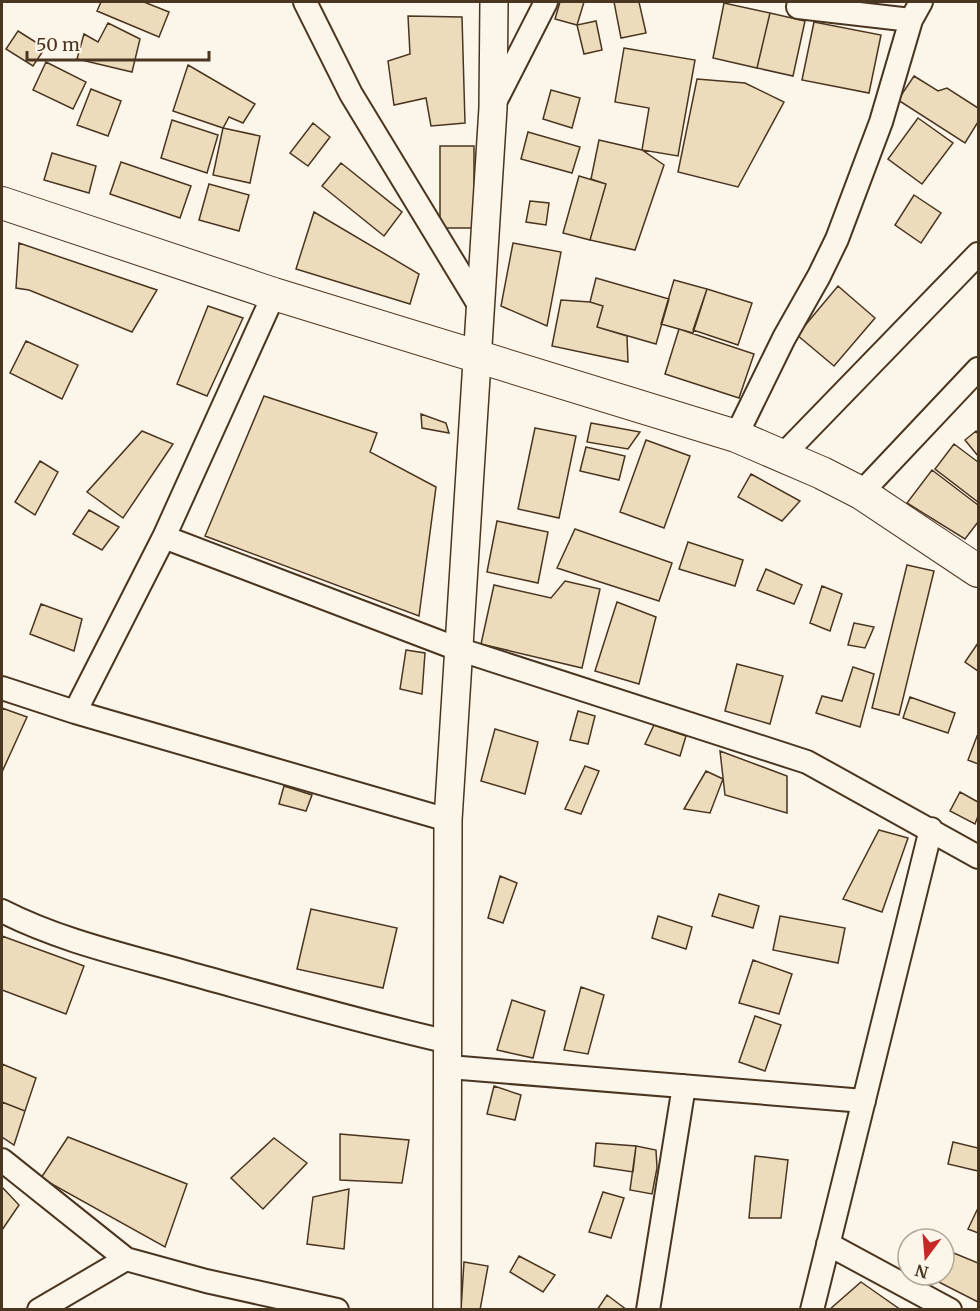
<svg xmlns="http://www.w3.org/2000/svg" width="980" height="1311" font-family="Merriweather,serif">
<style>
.building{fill:#ecdcbc;stroke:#4a3520;stroke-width:1.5}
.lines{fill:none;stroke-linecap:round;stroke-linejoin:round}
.minor-casing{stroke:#4a3520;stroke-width:26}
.tertiary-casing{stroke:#4a3520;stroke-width:30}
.secondary-casing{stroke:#4a3520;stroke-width:34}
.minor{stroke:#fbf6e9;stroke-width:22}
.tertiary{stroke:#fbf6e9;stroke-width:27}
.secondary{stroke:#fbf6e9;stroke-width:32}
</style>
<rect width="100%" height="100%" fill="#fbf6e9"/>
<path class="building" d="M 101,2 L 144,2 L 169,12 L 159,37 L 97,11 Z
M 560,2 L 584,2 L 577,25 L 555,19 Z
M 614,2 L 639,2 L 646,33 L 621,38 Z
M 724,3 L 770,13 L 757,68 L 713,58 Z
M 770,13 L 805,21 L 793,76 L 757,68 Z
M 408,16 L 462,17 L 465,123 L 431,126 L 426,98 L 394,105 L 388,61 L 410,54 Z
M 596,21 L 602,50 L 584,54 L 577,25 Z
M 814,22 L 881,35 L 869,93 L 802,80 Z
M 108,23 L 140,39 L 132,72 L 77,59 L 84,34 L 98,42 Z
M 18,31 L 45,48 L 33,66 L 6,49 Z
M 624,48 L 695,60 L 678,156 L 642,150 L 649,108 L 615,102 Z
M 46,62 L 86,82 L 73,109 L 33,90 Z
M 188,65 L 255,104 L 243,123 L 229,117 L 223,128 L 173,111 Z
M 914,76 L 938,91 L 947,88 L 978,108 L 978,122 L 965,143 L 898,100 Z
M 697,79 L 745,83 L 784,102 L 738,187 L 678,172 Z
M 91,89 L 121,101 L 108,136 L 77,125 Z
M 551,90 L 580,98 L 572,128 L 543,119 Z
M 918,118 L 953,143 L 922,184 L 888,159 Z
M 172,120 L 218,135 L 207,173 L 161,158 Z
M 313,123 L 330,137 L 308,166 L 290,153 Z
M 223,128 L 260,136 L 250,183 L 213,175 Z
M 528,132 L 580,147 L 572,173 L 521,159 Z
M 599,140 L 642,150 L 664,165 L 635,250 L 590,240 L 606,184 L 591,179 Z
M 440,146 L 474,146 L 474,228 L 440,228 Z
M 52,153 L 96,166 L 89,193 L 44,180 Z
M 121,162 L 191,186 L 180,218 L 110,194 Z
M 341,163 L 402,212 L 384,236 L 322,186 Z
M 579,176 L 606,184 L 590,240 L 563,233 Z
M 209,184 L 249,195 L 239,231 L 199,220 Z
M 914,195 L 941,213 L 921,243 L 895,225 Z
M 530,201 L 549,203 L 546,225 L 526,222 Z
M 314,212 L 419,274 L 410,304 L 296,269 Z
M 19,243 L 157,290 L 132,332 L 29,290 L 16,288 Z
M 513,243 L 561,252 L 547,326 L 501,306 Z
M 596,278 L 669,299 L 656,344 L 597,327 L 603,306 L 590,302 Z
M 674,280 L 707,289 L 693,333 L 661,324 Z
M 838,286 L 875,318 L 834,366 L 797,335 Z
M 707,289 L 752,303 L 738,345 L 693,330 Z
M 561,300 L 590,302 L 603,306 L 597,327 L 627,336 L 628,362 L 552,346 Z
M 208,306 L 243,318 L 207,396 L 177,384 Z
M 679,329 L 754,354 L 739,398 L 665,374 Z
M 26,341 L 78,365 L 62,399 L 10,373 Z
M 264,396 L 377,433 L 370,452 L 436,487 L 419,616 L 205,536 Z
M 421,414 L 446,423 L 449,433 L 422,428 Z
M 591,423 L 640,432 L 628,449 L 587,442 Z
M 535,428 L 576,436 L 559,518 L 518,509 Z
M 142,431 L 173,444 L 123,518 L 87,492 Z
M 976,431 L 978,434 L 978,456 L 965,440 Z
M 646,440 L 690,456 L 664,528 L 620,512 Z
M 954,444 L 978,462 L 978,502 L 935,469 Z
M 586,447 L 625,456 L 619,480 L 580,471 Z
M 40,461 L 58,472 L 35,515 L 15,502 Z
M 932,470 L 978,505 L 978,522 L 965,539 L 907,503 Z
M 751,474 L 800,501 L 782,521 L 738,497 Z
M 89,510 L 119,527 L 102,550 L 73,534 Z
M 497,521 L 548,532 L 538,583 L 487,572 Z
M 575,529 L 672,563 L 659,601 L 557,568 Z
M 688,542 L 743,560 L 735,586 L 679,569 Z
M 907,565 L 934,571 L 899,715 L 872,708 Z
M 766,569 L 802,585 L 794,604 L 757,590 Z
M 565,581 L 600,589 L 582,668 L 481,644 L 494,585 L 551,598 Z
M 822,586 L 842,594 L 830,631 L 810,623 Z
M 617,602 L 656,617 L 639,684 L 595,671 Z
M 41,604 L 82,619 L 74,651 L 30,634 Z
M 854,623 L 874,627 L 865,648 L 848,645 Z
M 978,643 L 978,671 L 965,662 Z
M 406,650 L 425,653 L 422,694 L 400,689 Z
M 737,664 L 783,676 L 770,724 L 725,711 Z
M 853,667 L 874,674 L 860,727 L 816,713 L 822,696 L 842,701 Z
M 910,697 L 955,713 L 948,733 L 903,718 Z
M 2,708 L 27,717 L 2,772 Z
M 578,711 L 595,716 L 588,744 L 570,740 Z
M 654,725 L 686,736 L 680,756 L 645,744 Z
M 495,729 L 538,742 L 525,794 L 481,781 Z
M 977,736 L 978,737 L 978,764 L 968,760 Z
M 720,751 L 787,776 L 787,813 L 725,795 Z
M 585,766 L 599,771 L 581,814 L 565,809 Z
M 706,771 L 723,779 L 710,813 L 684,809 Z
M 284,786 L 312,795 L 306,811 L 279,804 Z
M 960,792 L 978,802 L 978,816 L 975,824 L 950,811 Z
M 879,830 L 908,838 L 882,912 L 843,899 Z
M 500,876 L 517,883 L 503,923 L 488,918 Z
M 719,894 L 759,906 L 753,928 L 712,916 Z
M 311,909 L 397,928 L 383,988 L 297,969 Z
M 658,916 L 692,927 L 686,949 L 652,938 Z
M 780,916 L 845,928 L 838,963 L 773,950 Z
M 2,936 L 84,966 L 66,1014 L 2,990 Z
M 753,960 L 792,974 L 779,1014 L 739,1003 Z
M 581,987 L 604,995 L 588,1054 L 564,1050 Z
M 512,1000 L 545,1011 L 533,1058 L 497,1050 Z
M 755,1016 L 781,1025 L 765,1071 L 739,1062 Z
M 2,1064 L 36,1078 L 25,1111 L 2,1102 Z
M 494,1086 L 521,1095 L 515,1120 L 487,1114 Z
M 2,1102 L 25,1111 L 14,1145 L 2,1137 Z
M 340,1134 L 409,1140 L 402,1183 L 340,1180 Z
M 68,1137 L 187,1184 L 165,1247 L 41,1178 Z
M 274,1138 L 307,1163 L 263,1209 L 231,1178 Z
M 953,1142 L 978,1148 L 978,1171 L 948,1164 Z
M 596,1143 L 636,1146 L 633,1172 L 594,1166 Z
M 636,1146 L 656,1150 L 657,1168 L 652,1194 L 630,1190 Z
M 755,1156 L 788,1160 L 781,1218 L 749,1218 Z
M 2,1187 L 19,1205 L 2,1230 Z
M 349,1189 L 344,1249 L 307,1244 L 313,1197 Z
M 603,1192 L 624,1198 L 611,1238 L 589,1232 Z
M 978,1208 L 978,1233 L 968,1229 Z
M 944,1249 L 978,1263 L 978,1302 L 927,1276 L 944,1275 Z
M 519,1256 L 555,1275 L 543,1292 L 510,1272 Z
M 464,1262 L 488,1266 L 480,1310 L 461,1310 Z
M 861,1282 L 901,1310 L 829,1310 Z
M 607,1295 L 627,1310 L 597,1310 Z"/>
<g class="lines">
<defs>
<path id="minor" d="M 305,2 L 351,94 L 481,308
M 798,7 L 911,20
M 493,106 L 546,2
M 736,436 L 784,338 L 819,276 L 837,239 L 881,122 L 911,20 L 921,2
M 783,455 L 978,254
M 861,493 L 978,369
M 164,537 L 458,649 L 807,762 L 978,857
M 2,688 L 75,712 L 448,820
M 75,712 L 164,537 L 274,294
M 2,911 C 61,941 125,955 188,973 C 275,997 361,1022 449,1042
M 449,1067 L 864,1101
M 2,1160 L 126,1259 L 206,1281 L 337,1310
M 828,1244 L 950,1310
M 39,1310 L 126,1259
M 648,1310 L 684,1086
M 812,1310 L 931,829"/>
<path id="tertiary" d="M 447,1310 L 448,820 L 493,108 L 494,2"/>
<path id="secondary" d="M 2,203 L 274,294 L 736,436 L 822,473 L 861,493 L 978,571"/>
</defs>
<use href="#minor" class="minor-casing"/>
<use href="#tertiary" class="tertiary-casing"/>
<use href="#secondary" class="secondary-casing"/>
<use href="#minor" class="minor"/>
<use href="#tertiary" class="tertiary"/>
<use href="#secondary" class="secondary"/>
</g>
<rect width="980" height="1311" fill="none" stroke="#4a3520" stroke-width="6"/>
<g transform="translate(926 1257) rotate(196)"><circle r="28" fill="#fbf6e9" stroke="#b4a999" stroke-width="1.5"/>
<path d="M0-4.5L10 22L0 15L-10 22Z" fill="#c62828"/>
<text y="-9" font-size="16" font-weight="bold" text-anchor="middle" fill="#4a3520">N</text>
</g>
<path d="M27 51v9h182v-9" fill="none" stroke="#4a3520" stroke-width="3"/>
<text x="36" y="51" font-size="18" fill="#4a3520" stroke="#fbf6e9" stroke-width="4.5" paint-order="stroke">50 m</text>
</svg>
